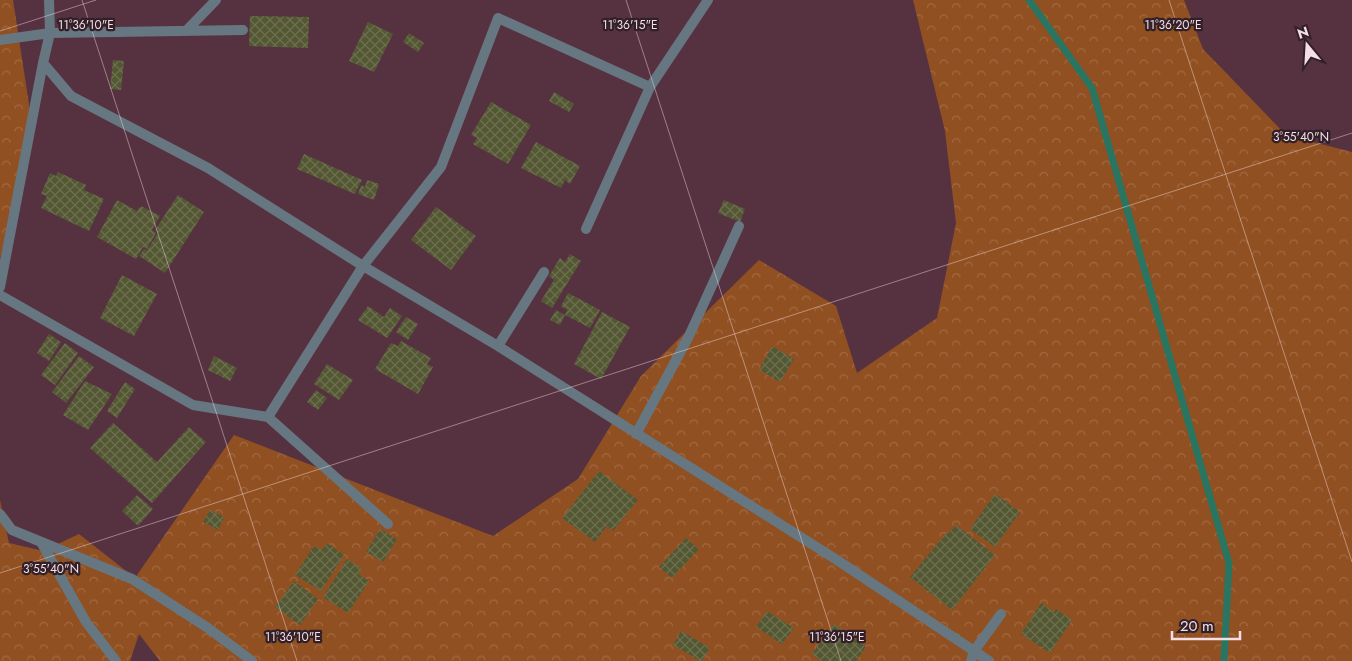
<svg xmlns="http://www.w3.org/2000/svg" width="1352" height="661" font-family="Jost,sans-serif">
<style>
.forest{fill:url(#forest-crowns)}
.lines{fill:none;stroke-linecap:round;stroke-linejoin:round}
.stream{stroke:#297562;stroke-width:7}
.building{fill:url(#building-cross-hatch)}
.minor{stroke:#667781;stroke-width:10}
.ticks{fill:none;stroke:#f6dee7;stroke-width:1;stroke-opacity:0.45}
.ticks-label{font-size:12px;text-anchor:middle;fill:#f6dee7;stroke:#312027;stroke-width:4.5;stroke-linejoin:round;paint-order:stroke}
</style>
<defs>
<pattern id="forest-crowns" width="20" height="18" patternUnits="userSpaceOnUse" patternTransform="scale(1.25)"><rect width="20" height="18" fill="#915021"/><path d="M2 6a3 3 0 1 1 6 0M12 15a3 3 0 1 1 6 0" fill="none" stroke="#a16941"/></pattern>
<pattern id="building-cross-hatch" width="8" height="8" patternUnits="userSpaceOnUse" patternTransform="scale(1.25)"><rect width="8" height="8" fill="#535732"/><path d="M0 0l8 8M0 8l8-8" fill="none" stroke="#6c6f50"/></pattern>
</defs>
<rect width="100%" height="100%" fill="#563241"/>
<path class="forest" d="M 0,0 L 13,0 L 32,124 L 0,259 Z
M 913,0 L 1184,0 L 1203,49 L 1286,135 L 1352,152 L 1352,661 L 160,661 L 139,634 L 130,661 L 0,661 L 0,500 L 9,543 L 43,551 L 79,534 L 135,578 L 234,435 L 493,536 L 578,479 L 641,376 L 759,260 L 836,306 L 857,373 L 937,318 L 956,223 L 945,131 Z"/>
<g class="lines">
<path class="stream" d="M 1029,0 L 1092,88 L 1229,563 L 1224,661"/>
</g>
<path class="building" d="M 250,16 L 309,17 L 308,48 L 249,46 Z
M 368,22 L 393,34 L 374,72 L 349,61 Z
M 409,33 L 424,43 L 418,52 L 403,42 Z
M 113,60 L 124,61 L 121,90 L 110,89 Z
M 554,92 L 574,104 L 569,112 L 549,101 Z
M 491,102 L 531,125 L 508,164 L 473,144 L 477,138 L 471,135 Z
M 536,142 L 580,166 L 570,184 L 565,180 L 561,188 L 521,168 Z
M 304,154 L 362,180 L 355,194 L 297,169 Z
M 58,172 L 86,185 L 84,190 L 104,199 L 89,231 L 41,208 L 47,196 L 41,194 L 50,173 L 56,176 Z
M 367,180 L 379,184 L 374,200 L 358,194 L 361,185 L 365,187 Z
M 178,195 L 204,212 L 165,273 L 139,256 L 144,249 L 147,250 L 158,233 L 155,230 Z
M 117,200 L 137,211 L 141,206 L 160,216 L 152,230 L 156,233 L 147,249 L 143,247 L 136,259 L 97,237 Z
M 724,200 L 745,209 L 740,222 L 718,213 Z
M 436,207 L 476,236 L 451,270 L 411,240 Z
M 570,254 L 581,261 L 552,308 L 541,301 L 554,280 L 549,276 L 560,258 L 565,262 Z
M 122,275 L 157,294 L 134,336 L 100,318 Z
M 568,293 L 600,310 L 590,328 L 565,315 L 567,310 L 561,306 Z
M 368,306 L 384,317 L 390,308 L 402,316 L 387,338 L 358,320 Z
M 556,310 L 565,315 L 560,325 L 550,320 Z
M 602,312 L 630,327 L 601,379 L 574,364 Z
M 406,317 L 418,324 L 408,340 L 396,332 Z
M 49,334 L 61,342 L 49,361 L 37,353 Z
M 401,341 L 431,358 L 427,364 L 433,367 L 418,394 L 375,369 L 391,343 L 398,346 Z
M 65,343 L 78,353 L 55,385 L 41,375 Z
M 772,346 L 794,359 L 780,382 L 759,370 Z
M 79,356 L 94,367 L 66,403 L 52,392 Z
M 214,356 L 237,368 L 230,381 L 208,370 Z
M 327,364 L 353,380 L 339,400 L 314,384 Z
M 85,381 L 112,394 L 88,430 L 63,415 Z
M 125,382 L 135,389 L 117,418 L 107,411 Z
M 316,390 L 327,398 L 318,410 L 307,402 Z
M 113,423 L 157,462 L 189,427 L 206,442 L 152,503 L 90,448 Z
M 599,471 L 638,500 L 613,531 L 607,526 L 595,542 L 562,518 Z
M 995,494 L 1020,512 L 995,547 L 970,529 Z
M 137,495 L 153,509 L 138,526 L 122,511 Z
M 210,510 L 224,517 L 218,530 L 203,522 Z
M 956,525 L 995,555 L 952,610 L 910,577 L 947,532 L 949,533 Z
M 380,529 L 397,539 L 383,562 L 366,552 Z
M 686,538 L 699,549 L 672,578 L 659,567 Z
M 327,543 L 344,555 L 321,591 L 295,575 L 314,546 L 322,550 Z
M 347,559 L 362,569 L 358,574 L 369,581 L 348,613 L 323,597 Z
M 294,581 L 318,599 L 300,625 L 275,607 Z
M 1041,603 L 1054,612 L 1056,609 L 1072,620 L 1050,653 L 1021,634 Z
M 767,611 L 794,628 L 782,644 L 756,627 Z
M 834,624 L 866,647 L 856,661 L 822,661 L 812,654 Z
M 681,631 L 710,648 L 702,661 L 700,661 L 673,645 Z"/>
<g class="lines">
<path class="minor" d="M 49,0 L 50,33 L 43,63 L 71,96 L 208,168 L 363,266 L 498,346 L 544,272
M 187,30 L 216,0
M 0,40 L 50,33 L 243,30
M 586,229 L 650,87 L 708,0
M 0,287 L 43,63
M 0,295 L 193,405 L 268,417 L 388,524
M 498,346 L 837,560 L 989,661
M 268,417 L 363,266 L 441,167 L 498,18 L 650,87
M 636,434 L 689,336 L 739,226
M 0,514 L 12,530 L 132,579 L 208,628 L 252,661
M 41,542 L 86,622 L 116,661
M 971,661 L 974,651 L 1001,614"/>
</g>
<path class="ticks" d="M 82,0 L 297,661M 626,0 L 841,661M 1169,0 L 1352,562M 0,31 L 96,0M 0,573 L 1352,133"/>
<g class="ticks-label">
<text x="86" y="29">11°36'10"E</text>
<text x="630" y="29">11°36'15"E</text>
<text x="1173" y="29">11°36'20"E</text>
<text x="1301" y="141">3°55'40"N</text>
<text x="51" y="573">3°55'40"N</text>
<text x="293" y="641">11°36'10"E</text>
<text x="837" y="641">11°36'15"E</text>
</g>
<g transform="translate(1307 45) rotate(342)" stroke="#312027" stroke-width="4" paint-order="stroke">
<path d="M0-4L9 19L0 12L-9 19Z" fill="#f6dee7"/>
<text y="-8" font-size="14" font-weight="bold" text-anchor="middle" fill="#f6dee7">N</text>
</g>
<path d="M1172 631v8h68v-8" fill="none" stroke="#f6dee7" stroke-width="2.5"/>
<text x="1180" y="631" font-size="15" fill="#f6dee7" stroke="#312027" stroke-width="4" paint-order="stroke">20 m</text>
</svg>
